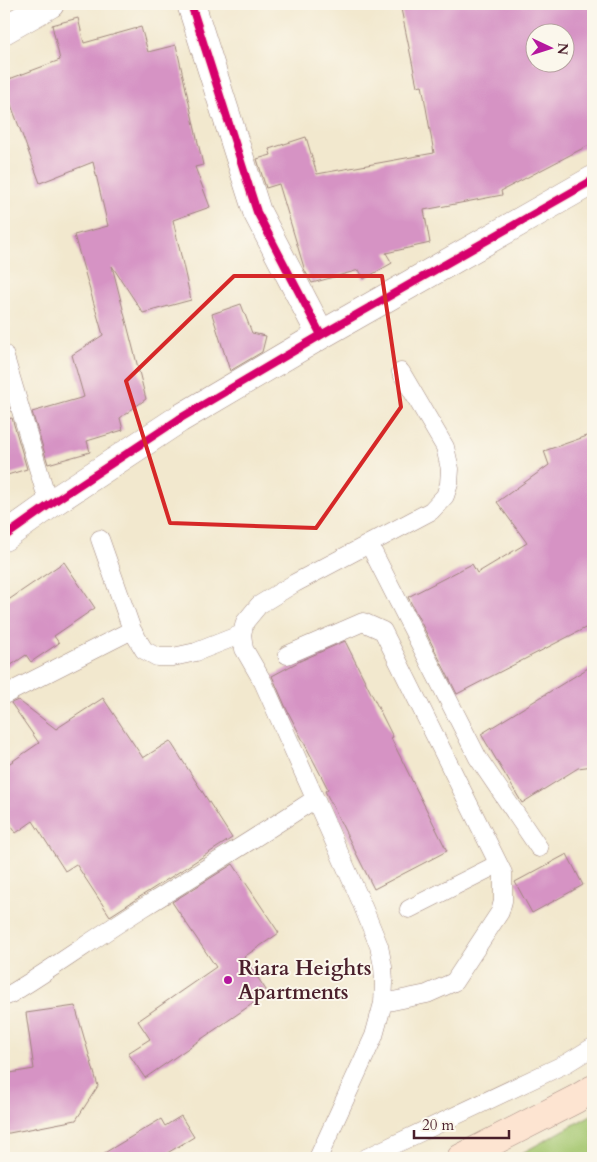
<svg xmlns="http://www.w3.org/2000/svg" width="597" height="1162" font-family="Cardo,serif">
<style>
.green{fill:#a5c770;stroke:#78734e}
.building{fill:#d693c4;fill-rule:evenodd}
.lines{fill:none;stroke-linecap:round;stroke-linejoin:round}
.service-casing{stroke:#9e847c;stroke-width:19}
.minor-casing{stroke:#9e847c;stroke-width:29}
.secondary-casing{stroke:#9e847c;stroke-width:29}
.service{stroke:#fff;stroke-width:18}
.minor{stroke:#fff;stroke-width:28}
.secondary{stroke:#fde4d1;stroke-width:28}
.cycleway-casing{stroke:#fbf7ec;stroke-width:11}
.cycleway{stroke:#d6006c;stroke-width:8}
.marked{fill:none;stroke:#d62828;stroke-width:4;stroke-linejoin:round}
.poi-dot{fill:#b5179e;stroke:#fbf7ec;stroke-width:2}
.labels{text-anchor:middle;stroke-width:4;stroke-linejoin:round;paint-order:stroke}
.poi-label{font-size:21px;font-weight:bold;fill:#4a1f2b;stroke:#fbf7ec;text-anchor:start}
</style>
<rect width="100%" height="100%" fill="#fbf7ec"/>
<filter id="ink" filterUnits="userSpaceOnUse"><feTurbulence type="fractalNoise" baseFrequency=".02" numOctaves="2"/><feDisplacementMap in="SourceGraphic" scale="10" xChannelSelector="R" yChannelSelector="G"/><feConvolveMatrix kernelMatrix="1 2 1 2 8 2 1 2 1" color-interpolation-filters="sRGB"/></filter>
<filter id="wash" filterUnits="userSpaceOnUse"><feTurbulence type="fractalNoise" baseFrequency=".0096" numOctaves="4" result="noise"/><feDisplacementMap in="SourceGraphic" scale="20" xChannelSelector="R" yChannelSelector="G"/><feGaussianBlur stdDeviation="1.12" result="paint"/><feColorMatrix in="noise" values="0 0 0 0 0 0 0 0 0 0 0 0 0 0 0 0 0 1.4 0 .05"/><feComposite in="paint" operator="in"/></filter>
<g filter="url(#wash)">
<rect width="100%" height="100%" fill="#f2e8ce"/>
<path class="green" d="M 593,1114 L 593,1158 L 513,1158 Z"/>
<g id="blocks">
<path class="building" d="M 400,4 L 593,4 L 593,143 L 501,191 L 502,195 L 424,210 L 430,243 L 386,253 L 392,263 L 364,279 L 359,270 L 312,283 L 305,271 L 279,184 L 266,188 L 257,159 L 271,155 L 269,149 L 306,137 L 317,174 L 434,153 L 422,85 L 417,86 ZM 534,32 L 564,32 L 564,62 L 534,62 Z
M 78,18 L 84,43 L 141,27 L 148,52 L 176,45 L 203,165 L 195,167 L 210,207 L 173,220 L 191,300 L 143,313 L 112,266 L 146,399 L 120,418 L 123,430 L 87,441 L 90,452 L 48,464 L 32,412 L 84,397 L 72,355 L 103,335 L 74,235 L 108,226 L 93,162 L 40,183 L 4,86 L 4,81 L 60,60 L 52,25 Z
M 241,304 L 252,333 L 266,336 L 262,352 L 230,371 L 212,314 Z
M 12,418 L 27,469 L 4,476 L 4,420 Z
M 593,434 L 593,624 L 457,694 L 408,597 L 472,564 L 477,573 L 527,543 L 497,502 L 549,465 L 544,451 Z
M 64,562 L 95,608 L 54,636 L 59,643 L 31,662 L 26,655 L 4,670 L 4,603 Z
M 345,641 L 393,737 L 391,738 L 447,851 L 374,889 L 325,791 L 328,789 L 286,708 L 272,676 L 300,661 Z
M 593,665 L 593,766 L 578,768 L 522,803 L 481,734 Z
M 103,698 L 143,758 L 170,741 L 232,838 L 110,916 L 76,864 L 65,871 L 33,821 L 16,833 L 4,815 L 4,767 L 39,743 L 11,703 L 18,700 L 56,729 Z
M 567,854 L 583,885 L 532,913 L 515,882 Z
M 233,864 L 279,933 L 244,957 L 268,993 L 145,1078 L 128,1053 L 150,1039 L 138,1021 L 216,967 L 172,902 Z
M 75,1006 L 98,1086 L 76,1120 L 4,1134 L 4,1074 L 34,1069 L 26,1013 Z
M 181,1116 L 194,1137 L 159,1158 L 96,1158 L 161,1119 L 165,1126 Z"/>
</g>
</g>
<g filter="url(#ink)">
<use href="#blocks" fill-opacity="0" stroke="#9e847c" stroke-width="1"/>
<g class="lines">
<defs>
<path id="service" d="M 4,354 L 49,505
M 100,539 L 132,630 L 144,650 L 157,657 L 173,657 L 196,652 L 242,634
M 369,544 L 478,758 L 539,848
M 287,655 L 363,622 L 383,631 L 503,873 L 503,901 L 500,912 L 454,982 L 427,994 L 383,1003
M 4,695 L 132,630
M 409,909 L 498,864
M 4,997 L 9,995 C 54,968 96,937 141,909 C 199,873 257,837 315,799
M 318,1158 L 374,1036 L 383,1003 L 384,983 L 383,967 L 379,946 L 359,897 L 263,682 L 244,649 L 242,634 L 245,622 L 259,605 L 295,583 L 431,511 L 445,496 L 449,484 L 450,469 L 445,447 L 401,372
M 366,1158 L 567,1063 L 593,1047"/>
<path id="minor" d="M 191,4 L 257,212 L 321,335
M 4,30 L 50,4
M 4,537 L 49,505 L 179,419 L 321,335 L 593,180"/>
<path id="secondary" d="M 461,1158 L 576,1099 L 593,1089"/>
</defs>
<use href="#service" class="service-casing"/>
<use href="#minor" class="minor-casing"/>
<use href="#secondary" class="secondary-casing"/>
<use href="#service" class="service"/>
<use href="#minor" class="minor"/>
<use href="#secondary" class="secondary"/>
<defs>
<path id="cycleway" d="M 191,4 L 257,212 L 321,335
M 4,537 L 49,505 L 179,419 L 321,335 L 593,180"/>
</defs>
<use href="#cycleway" class="cycleway-casing"/>
<use href="#cycleway" class="cycleway"/>
</g>
</g>
<path class="marked" d="M 234,276 L 382,276 L 401,407 L 316,528 L 170,523 L 126,381 Z"/>
<circle class="poi-dot" cx="228" cy="980" r="5"/>
<g class="labels">
<g class="poi-label">
<text x="238" y="975">Riara Heights<tspan x="238" dy="24">Apartments</tspan></text>
</g>
</g>
<rect width="597" height="1162" fill="none" stroke="#fbf7ec" stroke-width="20"/>
<g transform="translate(550 48) rotate(94)"><circle r="24" fill="#fbf7ec" stroke="#b4a19f"/>
<path d="M0-4L9 19L0 12L-9 19Z" fill="#b5179e"/>
<text y="-8" font-size="14" font-weight="bold" text-anchor="middle" fill="#4a1f2b">N</text>
</g>
<path d="M414 1130v8h95v-8" fill="none" stroke="#4a1f2b" stroke-width="2.5"/>
<text x="422" y="1130" font-size="15" fill="#4a1f2b" stroke="#fbf7ec" stroke-width="4" paint-order="stroke">20 m</text>
</svg>
